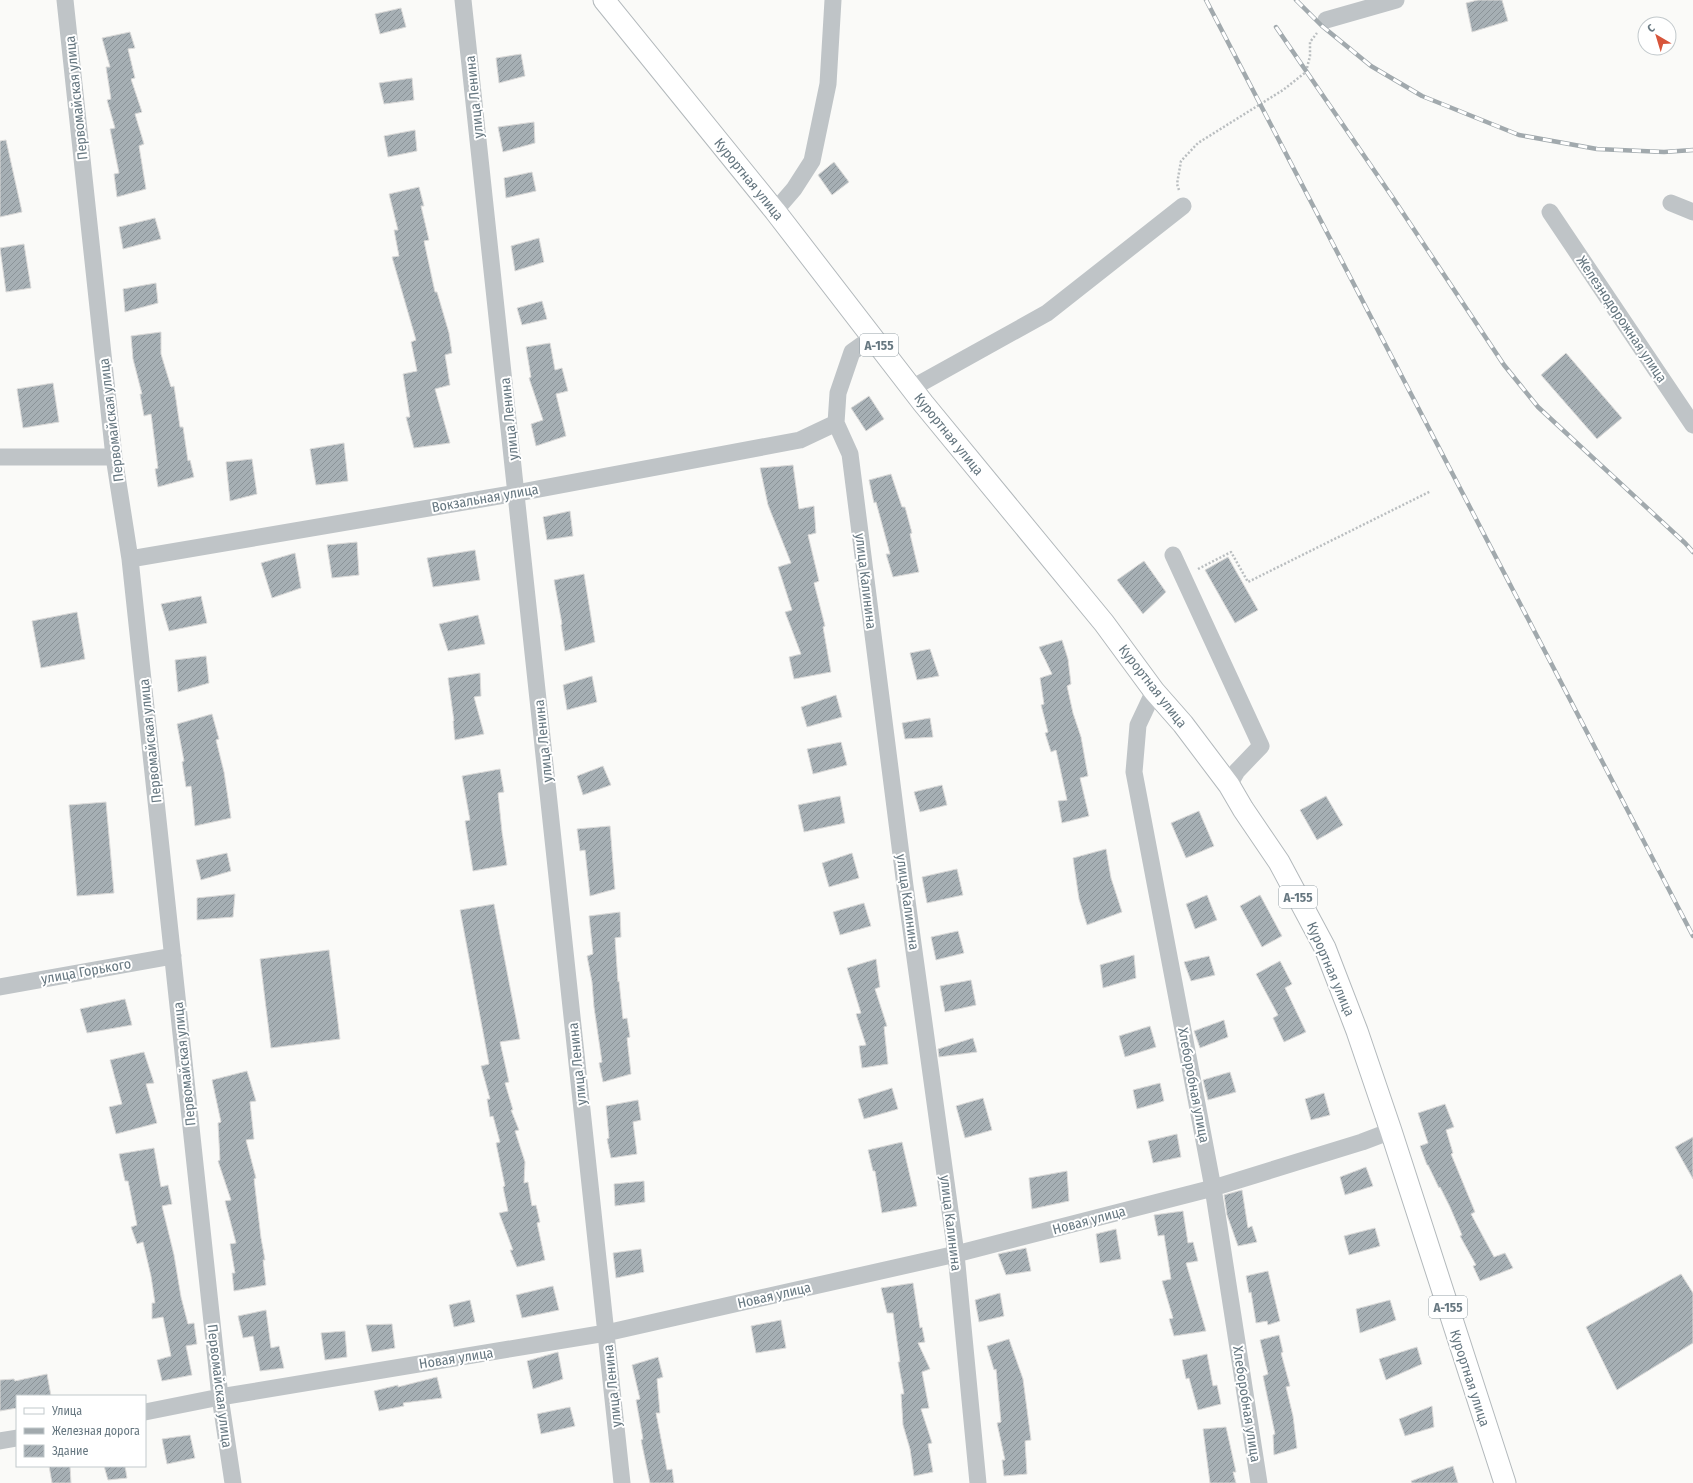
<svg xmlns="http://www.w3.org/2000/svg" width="1693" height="1483" font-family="'Fira Sans Condensed',sans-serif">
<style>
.building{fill:url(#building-hatch);stroke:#dcdbda}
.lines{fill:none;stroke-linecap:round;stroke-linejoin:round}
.major-casing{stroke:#b3b9bc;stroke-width:23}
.path{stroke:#babec0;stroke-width:2.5;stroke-dasharray:2 2;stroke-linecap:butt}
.minor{stroke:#bfc4c7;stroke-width:17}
.major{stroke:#fff;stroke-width:21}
.rail-casing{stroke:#a1a9ad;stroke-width:4.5}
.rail{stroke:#fff;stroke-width:3;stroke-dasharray:9;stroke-linecap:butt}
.labels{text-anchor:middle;stroke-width:4;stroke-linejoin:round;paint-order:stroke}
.shield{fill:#fff;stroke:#94a0a6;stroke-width:1}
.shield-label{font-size:13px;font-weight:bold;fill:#667780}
.street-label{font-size:14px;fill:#667780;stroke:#fff}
</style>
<defs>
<pattern id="building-hatch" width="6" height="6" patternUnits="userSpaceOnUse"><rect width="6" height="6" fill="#a6afb4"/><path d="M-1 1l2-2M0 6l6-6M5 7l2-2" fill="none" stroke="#8b9398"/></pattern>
</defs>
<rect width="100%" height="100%" fill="#fafaf8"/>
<path class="building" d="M 1478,0 L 1502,0 L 1508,21 L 1472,32 L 1466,3 Z
M 401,8 L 406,27 L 380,34 L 375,14 Z
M 130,32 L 135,48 L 128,49 L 135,78 L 131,79 L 142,112 L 135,114 L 144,144 L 139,146 L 146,189 L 117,197 L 114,174 L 119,173 L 110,129 L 115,128 L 107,100 L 111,99 L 106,67 L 110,67 L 102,38 Z
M 521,54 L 525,76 L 499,83 L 496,58 Z
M 412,78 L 414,100 L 384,104 L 379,83 Z
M 534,122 L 535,143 L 503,152 L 498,127 Z
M 415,130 L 417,151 L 388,157 L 384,136 Z
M 6,140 L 22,212 L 0,217 L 0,141 Z
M 834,162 L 849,182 L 832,195 L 818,175 Z
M 532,172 L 536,191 L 506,198 L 504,178 Z
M 419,187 L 424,206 L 421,206 L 429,240 L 424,241 L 435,292 L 437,292 L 449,333 L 452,353 L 445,355 L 450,385 L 435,389 L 450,443 L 414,448 L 406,417 L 410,417 L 403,374 L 417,371 L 411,342 L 416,340 L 392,257 L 399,256 L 394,230 L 398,230 L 389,194 Z
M 155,218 L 161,239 L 123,249 L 119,227 Z
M 539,238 L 544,262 L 515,271 L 511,246 Z
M 24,244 L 31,288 L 6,292 L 0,248 Z
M 156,283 L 158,303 L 125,312 L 123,289 Z
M 542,301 L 547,319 L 522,325 L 517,308 Z
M 161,332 L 161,354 L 171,387 L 174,386 L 180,427 L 183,427 L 188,461 L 190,460 L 194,477 L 158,487 L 155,469 L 158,468 L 151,414 L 144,416 L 140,394 L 142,394 L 133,359 L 131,336 Z
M 550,343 L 555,370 L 562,368 L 568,391 L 556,394 L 566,436 L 536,446 L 531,424 L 543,420 L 529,378 L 531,377 L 526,347 Z
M 1566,353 L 1622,418 L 1597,439 L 1541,375 Z
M 53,383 L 59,422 L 23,428 L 17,389 Z
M 869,396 L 884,419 L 866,431 L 851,408 Z
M 344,443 L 348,481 L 316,485 L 310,449 Z
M 252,459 L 257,494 L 230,501 L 226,462 Z
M 793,465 L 799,509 L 814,506 L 816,533 L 808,535 L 819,581 L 814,583 L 825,626 L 823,627 L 831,672 L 794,679 L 789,657 L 801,654 L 785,612 L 792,610 L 778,567 L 791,563 L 768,505 L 760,468 Z
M 891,474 L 902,507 L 905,507 L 912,533 L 910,534 L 919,572 L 893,577 L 886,554 L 890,554 L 876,502 L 874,503 L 869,480 Z
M 570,511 L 573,536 L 547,540 L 543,517 Z
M 357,542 L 359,575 L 332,578 L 327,545 Z
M 475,550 L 480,580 L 433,587 L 427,558 Z
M 295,553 L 301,588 L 272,598 L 261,563 Z
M 1228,557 L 1258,610 L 1235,623 L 1205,570 Z
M 1144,561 L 1166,592 L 1143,614 L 1117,580 Z
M 584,574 L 595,642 L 565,651 L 561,625 L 562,624 L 554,580 Z
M 201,596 L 207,623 L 169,631 L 161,604 Z
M 77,612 L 85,659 L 41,668 L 32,621 Z
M 478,615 L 485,644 L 448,651 L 439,624 Z
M 1062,640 L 1068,659 L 1071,684 L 1067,686 L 1073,713 L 1081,737 L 1088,776 L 1080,778 L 1089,816 L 1062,823 L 1058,801 L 1067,800 L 1056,750 L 1051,752 L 1045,733 L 1048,732 L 1041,705 L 1044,704 L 1040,678 L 1052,674 L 1039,647 Z
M 930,649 L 939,676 L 917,680 L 910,653 Z
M 206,656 L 209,683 L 178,692 L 175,660 Z
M 480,673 L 481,696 L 474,697 L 484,734 L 455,740 L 453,721 L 454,721 L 448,678 Z
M 592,676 L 597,702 L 567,710 L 563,685 Z
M 836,695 L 842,717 L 807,727 L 801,707 Z
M 212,714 L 219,739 L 216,740 L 224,772 L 231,818 L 195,826 L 191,786 L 186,787 L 182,762 L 184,761 L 177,724 Z
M 930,718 L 933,737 L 905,739 L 902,723 Z
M 841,742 L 847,765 L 813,774 L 807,749 Z
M 603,766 L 611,785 L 583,795 L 577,776 Z
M 500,769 L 504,792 L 498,793 L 502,832 L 507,865 L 473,871 L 465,821 L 470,820 L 462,776 Z
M 942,785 L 947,805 L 920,812 L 914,792 Z
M 840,796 L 845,823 L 804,832 L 798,805 Z
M 1326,796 L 1343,825 L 1317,840 L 1300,810 Z
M 106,802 L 114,893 L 77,896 L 69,805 Z
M 1199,811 L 1214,846 L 1186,858 L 1171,823 Z
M 610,826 L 615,889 L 590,896 L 585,850 L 580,851 L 577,829 Z
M 1106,849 L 1111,878 L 1122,912 L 1087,925 L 1079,899 L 1073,858 Z
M 227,853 L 231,871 L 201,880 L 196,860 Z
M 852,853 L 859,878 L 829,887 L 822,863 Z
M 957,869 L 963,895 L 927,903 L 922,877 Z
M 235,894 L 233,917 L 197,920 L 197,898 Z
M 1207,895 L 1217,920 L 1195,929 L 1186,904 Z
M 1260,895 L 1282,936 L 1262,947 L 1240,906 Z
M 864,903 L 871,926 L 840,935 L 833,912 Z
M 494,904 L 520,1039 L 500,1042 L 509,1082 L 505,1083 L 513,1110 L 511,1110 L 519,1130 L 515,1131 L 525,1162 L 524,1183 L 528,1182 L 532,1206 L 536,1205 L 540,1222 L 537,1223 L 545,1260 L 517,1267 L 510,1250 L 513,1250 L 499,1213 L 508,1211 L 503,1187 L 505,1186 L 496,1143 L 500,1142 L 493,1116 L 490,1117 L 487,1099 L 490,1099 L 481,1066 L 489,1064 L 460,910 Z
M 620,912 L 621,937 L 615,938 L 618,982 L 619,981 L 623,1019 L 627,1018 L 630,1037 L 627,1038 L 631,1074 L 603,1082 L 599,1063 L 602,1062 L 594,1007 L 592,982 L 587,956 L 593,954 L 589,916 Z
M 958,931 L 964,953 L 936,960 L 931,937 Z
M 329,950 L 340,1039 L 271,1048 L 260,959 Z
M 1134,955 L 1136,978 L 1103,988 L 1100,965 Z
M 1209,956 L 1215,975 L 1191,981 L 1184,962 Z
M 876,959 L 880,987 L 875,989 L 887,1026 L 884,1027 L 888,1064 L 862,1068 L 859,1046 L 866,1045 L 856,1014 L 861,1013 L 847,968 Z
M 1280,961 L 1292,984 L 1285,988 L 1306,1032 L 1284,1042 L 1273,1018 L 1278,1015 L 1256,974 Z
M 971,980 L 976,1005 L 945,1012 L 940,986 Z
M 125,999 L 132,1025 L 87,1033 L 80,1009 Z
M 1224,1020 L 1228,1037 L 1200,1048 L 1194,1031 Z
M 1150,1026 L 1156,1047 L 1125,1057 L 1119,1036 Z
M 973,1038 L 977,1052 L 939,1057 L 938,1049 Z
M 144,1052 L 154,1083 L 146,1084 L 157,1123 L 116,1134 L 109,1107 L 122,1104 L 110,1060 Z
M 247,1071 L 256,1101 L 250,1102 L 254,1139 L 246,1140 L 256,1178 L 254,1179 L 261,1238 L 265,1260 L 263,1260 L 266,1285 L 234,1291 L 232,1273 L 235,1273 L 230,1244 L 236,1243 L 225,1201 L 231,1200 L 218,1161 L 220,1160 L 218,1123 L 221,1122 L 212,1080 Z
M 1230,1072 L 1236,1092 L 1208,1100 L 1203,1080 Z
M 1160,1083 L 1164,1101 L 1137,1109 L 1133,1090 Z
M 892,1088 L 898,1109 L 864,1119 L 858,1099 Z
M 1324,1093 L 1330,1115 L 1311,1120 L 1305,1099 Z
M 983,1098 L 992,1130 L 965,1138 L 956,1106 Z
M 638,1100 L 641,1120 L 633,1122 L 637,1154 L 611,1158 L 607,1139 L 609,1138 L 606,1106 Z
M 1445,1104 L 1454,1127 L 1446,1130 L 1453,1153 L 1451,1154 L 1475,1212 L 1471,1214 L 1494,1257 L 1505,1253 L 1513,1268 L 1480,1281 L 1473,1266 L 1476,1265 L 1460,1236 L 1462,1235 L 1450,1207 L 1440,1187 L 1439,1188 L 1428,1165 L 1427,1165 L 1420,1146 L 1428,1143 L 1418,1113 Z
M 1177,1134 L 1181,1157 L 1153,1163 L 1148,1141 Z
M 1693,1137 L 1693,1179 L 1675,1147 Z
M 902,1142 L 917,1206 L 882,1213 L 875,1171 L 873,1171 L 868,1150 Z
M 154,1148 L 161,1187 L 168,1185 L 172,1204 L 162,1206 L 174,1255 L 181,1297 L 188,1324 L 194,1323 L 197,1344 L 186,1346 L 192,1375 L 162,1381 L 157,1360 L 171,1356 L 163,1317 L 152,1319 L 152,1303 L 155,1303 L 151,1276 L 143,1242 L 137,1244 L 131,1227 L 137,1225 L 128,1181 L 125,1181 L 119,1154 Z
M 1366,1167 L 1373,1186 L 1345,1195 L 1340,1177 Z
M 1067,1171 L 1069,1201 L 1032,1209 L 1029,1178 Z
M 644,1181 L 645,1202 L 615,1206 L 614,1184 Z
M 1242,1190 L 1248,1228 L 1252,1226 L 1257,1242 L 1238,1246 L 1227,1215 L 1224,1195 Z
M 1183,1211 L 1188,1243 L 1193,1242 L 1198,1261 L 1186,1263 L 1206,1331 L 1174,1336 L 1169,1319 L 1173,1318 L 1162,1281 L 1171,1279 L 1164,1235 L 1158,1236 L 1154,1215 Z
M 1375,1228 L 1380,1246 L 1349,1255 L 1344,1236 Z
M 1116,1229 L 1121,1259 L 1100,1263 L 1096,1234 Z
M 1026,1248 L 1031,1271 L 1006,1275 L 998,1254 Z
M 641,1249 L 644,1272 L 616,1278 L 613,1253 Z
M 1268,1271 L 1280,1321 L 1268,1325 L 1267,1321 L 1256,1323 L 1251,1292 L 1249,1293 L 1246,1276 Z
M 1681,1274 L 1693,1293 L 1693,1343 L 1617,1390 L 1586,1327 Z
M 913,1283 L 920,1328 L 922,1327 L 925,1342 L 918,1343 L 930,1369 L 922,1372 L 929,1408 L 921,1409 L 932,1443 L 928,1444 L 933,1472 L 914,1476 L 910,1449 L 903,1425 L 901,1394 L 904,1394 L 898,1362 L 900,1362 L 893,1313 L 887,1313 L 881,1288 Z
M 553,1286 L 559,1310 L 522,1318 L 516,1295 Z
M 1000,1293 L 1004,1316 L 979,1322 L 975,1300 Z
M 470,1300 L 475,1322 L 454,1327 L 449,1305 Z
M 1390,1300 L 1396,1320 L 1360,1333 L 1356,1309 Z
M 266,1310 L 271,1348 L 279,1346 L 284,1368 L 260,1371 L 253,1336 L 243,1338 L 238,1316 Z
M 781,1320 L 786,1348 L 756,1353 L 751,1326 Z
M 392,1324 L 395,1348 L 372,1352 L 366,1325 Z
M 345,1331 L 347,1357 L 325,1360 L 321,1333 Z
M 1279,1335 L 1283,1352 L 1281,1353 L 1290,1386 L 1286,1387 L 1293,1416 L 1297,1448 L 1274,1455 L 1273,1435 L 1275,1434 L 1263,1376 L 1268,1374 L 1260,1340 Z
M 1009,1339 L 1023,1379 L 1031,1440 L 1025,1441 L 1027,1474 L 1004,1476 L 1002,1460 L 1005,1460 L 997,1423 L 1001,1422 L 996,1369 L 994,1370 L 987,1346 Z
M 1417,1347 L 1422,1364 L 1386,1380 L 1379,1359 Z
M 558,1352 L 563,1379 L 533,1389 L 527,1361 Z
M 1207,1354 L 1213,1386 L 1217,1385 L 1221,1404 L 1198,1410 L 1189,1378 L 1186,1379 L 1182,1360 Z
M 658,1357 L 663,1377 L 657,1379 L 660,1413 L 656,1413 L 667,1470 L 672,1469 L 674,1483 L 650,1483 L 641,1440 L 643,1439 L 636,1400 L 640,1399 L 632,1365 Z
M 47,1374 L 51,1396 L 17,1396 L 17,1408 L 0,1411 L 0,1380 L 14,1379 L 15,1381 Z
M 437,1377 L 442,1398 L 403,1403 L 404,1406 L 379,1411 L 374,1391 L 398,1385 L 398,1387 Z
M 1432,1406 L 1434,1427 L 1405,1436 L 1399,1419 Z
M 570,1407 L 575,1426 L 541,1434 L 537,1414 Z
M 1226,1427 L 1236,1472 L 1233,1472 L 1236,1483 L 1210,1483 L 1203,1429 Z
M 190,1435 L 195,1458 L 167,1464 L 162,1439 Z
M 49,1466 L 70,1466 L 71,1483 L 52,1483 Z
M 104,1466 L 125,1466 L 127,1478 L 108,1480 Z
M 1453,1466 L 1458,1483 L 1412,1483 L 1411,1481 Z"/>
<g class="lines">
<defs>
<path id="major" d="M 604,0 L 775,211 L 923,403 L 1104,623 L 1154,691 L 1183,724 L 1229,785 L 1243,809 L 1279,862 L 1325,948 L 1357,1031 L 1391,1131 L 1505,1483"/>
</defs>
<use href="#major" class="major-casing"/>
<path class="path" d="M 1179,190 L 1177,184 L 1181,161 L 1198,143 L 1283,90 L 1306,72 L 1310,56 L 1310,42 L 1317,33
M 1198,569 L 1231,552 L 1248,582 L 1431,491"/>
<path class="minor" d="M 65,0 L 114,457 L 130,559 L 220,1397 L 233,1483
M 463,0 L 622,1483
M 1326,20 L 1396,0
M 1671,203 L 1693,212
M 775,211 L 794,189 L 812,161 L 828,84 L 833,0
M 1550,212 L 1693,425
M 873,337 L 852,352 L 838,393 L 836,423 L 850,454 L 905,886 L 956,1254 L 978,1483
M 912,388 L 1047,313 L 1183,206
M 0,457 L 114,457
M 1173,555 L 1261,746 L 1237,771 L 1229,785
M 130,559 L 517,493 L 800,440 L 836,423
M 1154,691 L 1138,725 L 1134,772 L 1213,1188 L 1259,1483
M 0,987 L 173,956
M 145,1412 L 220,1397 L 606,1333 L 956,1254 L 1213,1188 L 1362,1142 L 1391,1131
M 0,1441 L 17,1438"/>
<use href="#major" class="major"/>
<defs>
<path id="rail" d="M 1206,0 L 1693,936
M 1296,0 L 1322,26 L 1371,66 L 1422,96 L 1519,135 L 1597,149 L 1664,152 L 1693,150
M 1276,27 L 1393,198 L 1504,365 L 1538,407 L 1685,543 L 1693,552"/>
</defs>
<use href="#rail" class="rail-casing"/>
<use href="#rail" class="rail"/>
</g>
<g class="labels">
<g class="shield">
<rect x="860" y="334" width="38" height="22" rx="3"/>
<rect x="1279" y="886" width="38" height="22" rx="3"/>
<rect x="1429" y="1296" width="38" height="22" rx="3"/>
</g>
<g class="shield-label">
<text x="879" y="350">А-155</text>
<text x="1298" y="902">А-155</text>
<text x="1448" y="1312">А-155</text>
</g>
<g class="street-label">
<text transform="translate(474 97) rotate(-96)" y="5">улица Ленина</text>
<text transform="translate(76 98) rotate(-96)" y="5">Первомайская улица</text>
<text transform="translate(749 179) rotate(51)" y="5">Курортная улица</text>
<text transform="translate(1622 319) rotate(56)" y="5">Железнодорожная улица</text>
<text transform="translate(509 419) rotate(-96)" y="5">улица Ленина</text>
<text transform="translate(111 420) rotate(-97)" y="5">Первомайская улица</text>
<text transform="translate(949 434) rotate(51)" y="5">Курортная улица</text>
<text transform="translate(485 498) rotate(-10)" y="5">Вокзальная улица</text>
<text transform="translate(866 581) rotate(83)" y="5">улица Калинина</text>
<text transform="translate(1153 686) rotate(52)" y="5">Курортная улица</text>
<text transform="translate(150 741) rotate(-96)" y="5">Первомайская улица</text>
<text transform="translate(543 741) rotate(-96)" y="5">улица Ленина</text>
<text transform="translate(908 902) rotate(82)" y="5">улица Калинина</text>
<text transform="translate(1331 969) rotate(67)" y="5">Курортная улица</text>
<text transform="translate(86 971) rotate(-10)" y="5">улица Горького</text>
<text transform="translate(184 1064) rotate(-96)" y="5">Первомайская улица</text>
<text transform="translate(577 1064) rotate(-96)" y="5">улица Ленина</text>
<text transform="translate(1194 1085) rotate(79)" y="5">Хлеборобная улица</text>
<text transform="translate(1089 1220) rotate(-15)" y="5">Новая улица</text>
<text transform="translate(951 1223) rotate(83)" y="5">улица Калинина</text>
<text transform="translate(774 1295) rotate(-13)" y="5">Новая улица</text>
<text transform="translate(456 1358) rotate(-9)" y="5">Новая улица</text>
<text transform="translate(1470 1378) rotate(72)" y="5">Курортная улица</text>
<text transform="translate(220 1386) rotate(83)" y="5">Первомайская улица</text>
<text transform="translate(612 1386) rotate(-96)" y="5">улица Ленина</text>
<text transform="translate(1247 1404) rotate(81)" y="5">Хлеборобная улица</text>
</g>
</g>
<rect x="16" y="1395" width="130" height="72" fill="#ffffff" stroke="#c2c9cc"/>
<rect x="24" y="1408" width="20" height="6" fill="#ffffff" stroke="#c2c9cc"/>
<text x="52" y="1415" font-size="12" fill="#667780">Улица</text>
<rect x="24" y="1428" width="20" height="6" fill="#a1a9ad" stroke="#c2c9cc"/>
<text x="52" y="1435" font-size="12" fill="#667780">Железная дорога</text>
<rect x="24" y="1445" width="20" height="12" fill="url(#building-hatch)" stroke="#c2c9cc"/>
<text x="52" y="1455" font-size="12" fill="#667780">Здание</text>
<g transform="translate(1657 36) rotate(322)"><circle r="19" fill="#ffffff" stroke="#c2c9cc"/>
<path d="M0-3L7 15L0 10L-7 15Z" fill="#d7553b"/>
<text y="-6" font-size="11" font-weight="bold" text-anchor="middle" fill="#667780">С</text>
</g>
</svg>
